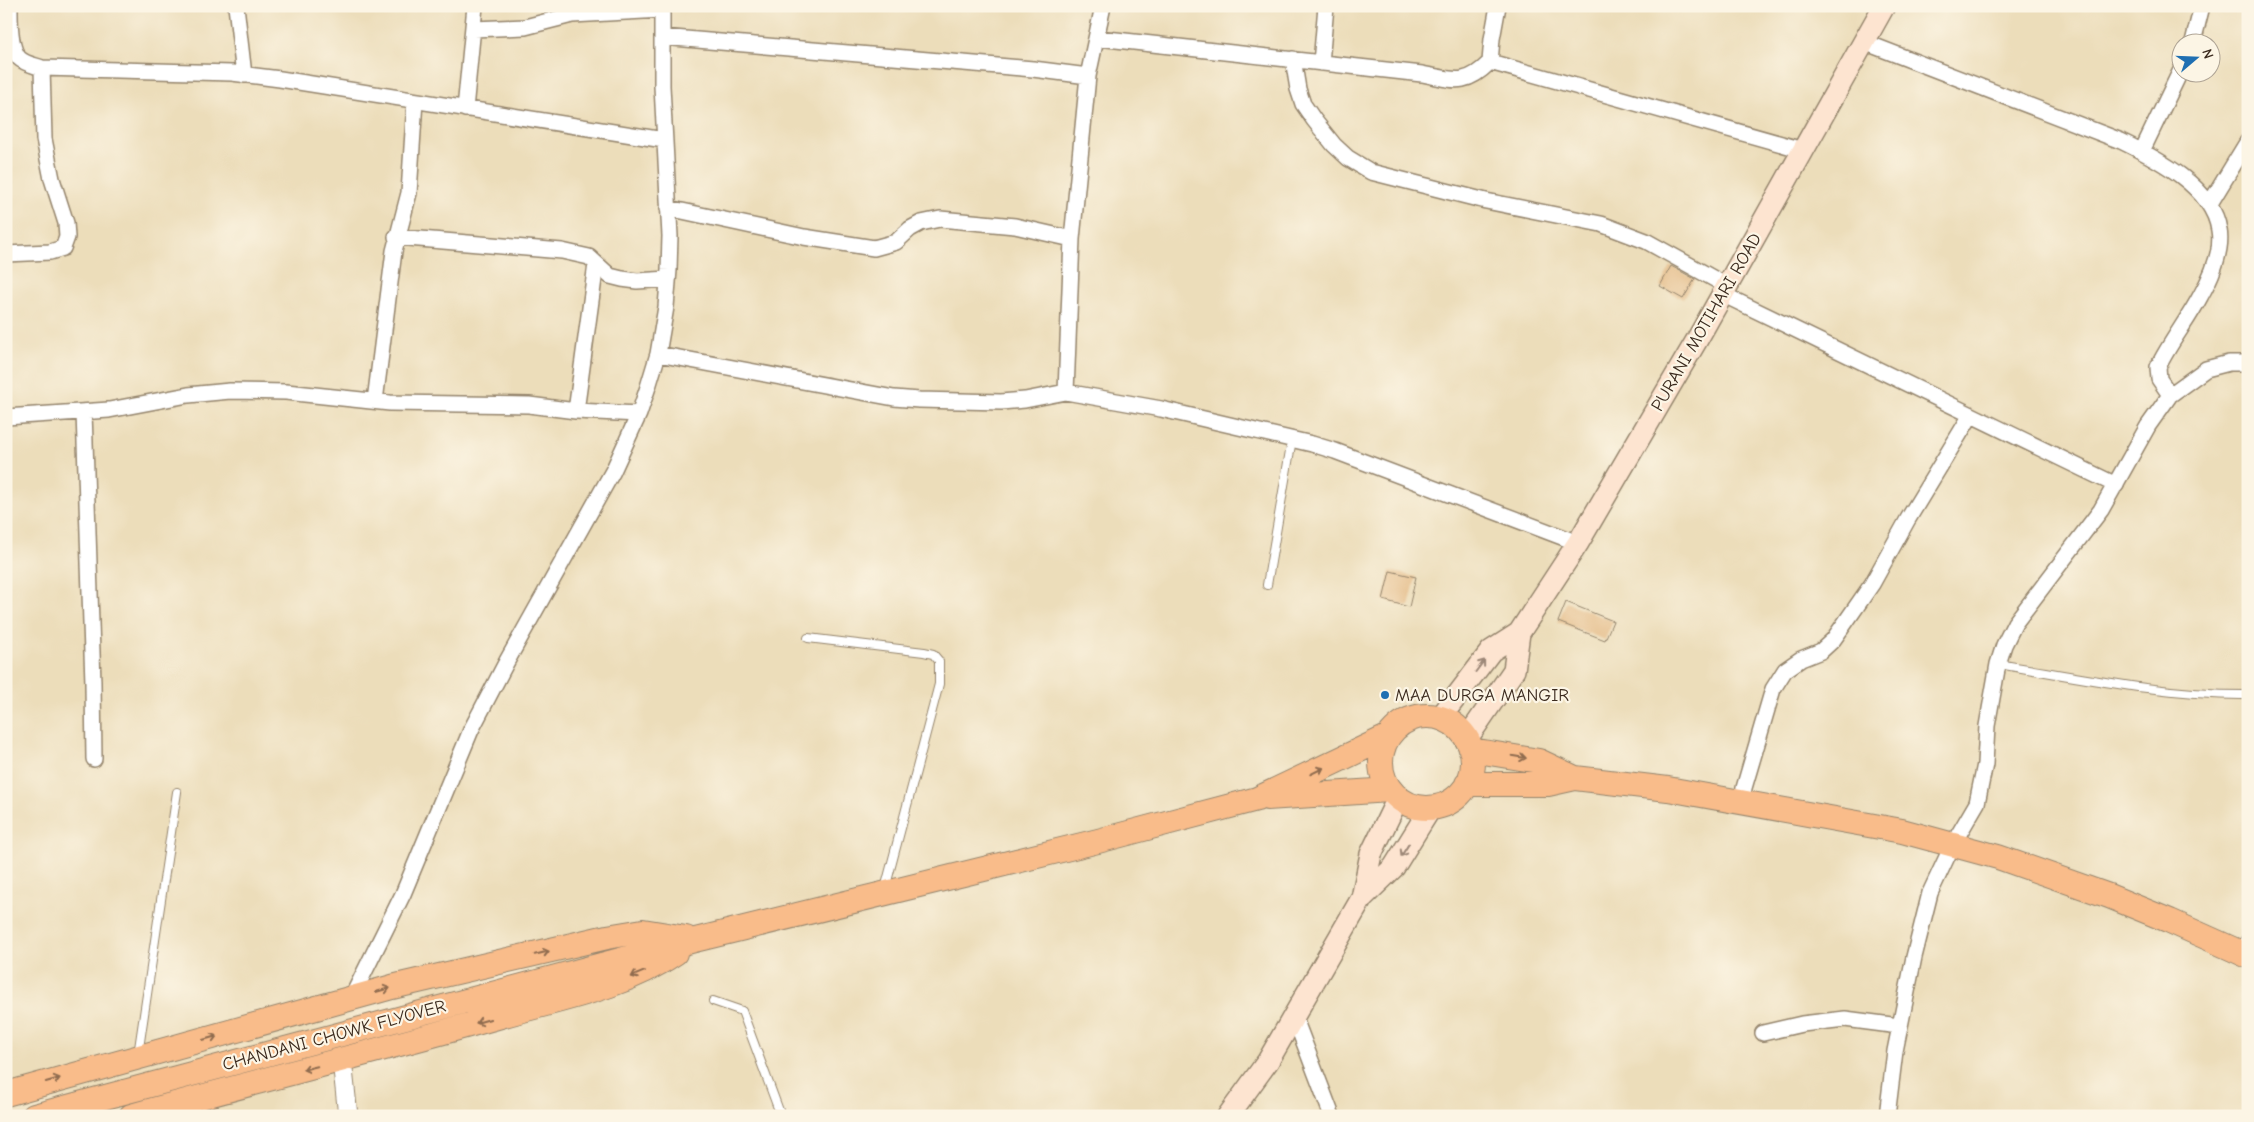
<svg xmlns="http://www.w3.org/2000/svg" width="2254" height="1122" font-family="'Comic Neue',sans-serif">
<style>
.building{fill:#e4bb87}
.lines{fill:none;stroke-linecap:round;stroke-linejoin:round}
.service-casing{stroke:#94846c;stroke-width:10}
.minor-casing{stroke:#94846c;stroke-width:18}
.tertiary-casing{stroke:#94846c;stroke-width:21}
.secondary-casing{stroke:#94846c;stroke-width:24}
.primary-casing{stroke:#94846c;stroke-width:26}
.service{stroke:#fff;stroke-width:8}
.minor{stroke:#fff;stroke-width:15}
.tertiary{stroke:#fff;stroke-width:19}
.secondary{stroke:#fde4d0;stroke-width:21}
.primary{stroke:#f9bc8a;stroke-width:24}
.oneway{stroke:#9c8777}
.oneway2{stroke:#906c4f}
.poi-dot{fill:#1f6fb2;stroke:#fcf5e5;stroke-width:2}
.labels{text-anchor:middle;stroke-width:4.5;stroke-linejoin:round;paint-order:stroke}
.street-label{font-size:18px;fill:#3b2a1e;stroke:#fcf5e5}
.poi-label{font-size:18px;fill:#3b2a1e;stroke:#fcf5e5;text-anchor:start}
</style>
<rect width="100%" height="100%" fill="#fcf5e5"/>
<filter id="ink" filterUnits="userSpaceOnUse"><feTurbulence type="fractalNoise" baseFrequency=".02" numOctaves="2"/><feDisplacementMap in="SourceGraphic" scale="10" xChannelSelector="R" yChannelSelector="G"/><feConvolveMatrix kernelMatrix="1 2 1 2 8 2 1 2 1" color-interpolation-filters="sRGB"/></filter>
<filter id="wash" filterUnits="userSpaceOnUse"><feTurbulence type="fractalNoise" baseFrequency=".0096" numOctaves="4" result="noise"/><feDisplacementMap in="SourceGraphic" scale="20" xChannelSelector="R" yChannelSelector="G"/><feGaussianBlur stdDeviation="1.12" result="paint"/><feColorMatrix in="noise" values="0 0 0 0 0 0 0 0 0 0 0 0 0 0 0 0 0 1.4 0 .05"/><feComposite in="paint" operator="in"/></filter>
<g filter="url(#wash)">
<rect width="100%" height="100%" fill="#ecddba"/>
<g id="blocks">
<path class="building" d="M 1671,266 L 1695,279 L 1683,299 L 1660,286 Z
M 1390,571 L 1416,577 L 1409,607 L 1383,600 Z
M 1566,602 L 1613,621 L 1605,640 L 1558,622 Z"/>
</g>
</g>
<g filter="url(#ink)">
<use href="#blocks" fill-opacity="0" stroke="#94846c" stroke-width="1"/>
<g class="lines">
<defs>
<path id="service" d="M 1267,585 L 1292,439
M 808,638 L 924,652 L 933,654 L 939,661 L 939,684 L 885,889
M 1998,664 C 2078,677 2167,696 2248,695
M 2239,948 L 2248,935
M 713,1001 L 742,1011 L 781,1116
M 138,1055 L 177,792"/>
<path id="minor" d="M 10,6 C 10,20 9,47 19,58 C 25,64 34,65 42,68 L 232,73 L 280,79 L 664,140
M 236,6 L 244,75
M 473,29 L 525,27 L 572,15 L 662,10
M 662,37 L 1033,69 L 1088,76
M 1098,38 L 1422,74 C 1454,80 1465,87 1490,62 L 1492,39 L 1498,6
M 1864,42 L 2121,141 C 2156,158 2213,187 2219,230 C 2223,251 2211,277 2201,295 C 2188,320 2170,342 2158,367 L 2159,379 L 2170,395
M 2193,42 L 2202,6
M 1293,59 L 1298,89 L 1303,104 L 1314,120 L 1334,145 L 1348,158 L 1371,172 L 1486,201 L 1601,224 L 1646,241 L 1727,286
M 1490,62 L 1803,150
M 1321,63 L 1326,6
M 465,109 L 475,6
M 2142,151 L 2182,68
M 2209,205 L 2248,141
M 668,208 L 804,237 L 874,248 L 896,242 L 910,229 L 921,223 L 940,219 L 1015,226 L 1072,239
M 396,237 L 562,251 L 589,257 L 610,276 L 622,279 L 637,281 L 668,279
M 6,254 L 50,252 L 63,248 L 67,237 L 66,223 L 52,179 L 44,139 L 42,68
M 1722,294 L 2116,485
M 658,354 L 894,398 L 919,400 L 1001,402 L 1025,400 L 1066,392 L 1161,409 L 1312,444 L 1335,451 L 1578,543
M 1066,392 L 1072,239 L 1088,76 L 1103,6
M 375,401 L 394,251 L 409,193 L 415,101
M 576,411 L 596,264
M 84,412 L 93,683 L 94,759
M 6,417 L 109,410 L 188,395 L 230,391 L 286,392 L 390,403 L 529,405 L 576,411 L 639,414
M 1742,803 L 1744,788 L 1773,689 L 1785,670 L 1801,659 L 1821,651 L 1833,640 L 1845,623 L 1872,584 L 1908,519 L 1971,415
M 351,999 L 403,894 L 471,730 L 507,661 L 613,471 L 639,414 L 648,387 L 658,354 L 666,307 L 669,270 L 670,236 L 662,86 L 662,6
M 1294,1016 L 1332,1116
M 1763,1033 L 1802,1024 L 1845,1019 L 1899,1026
M 1887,1116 L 1895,1051 L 1914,957 L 1930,893 L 1953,844 L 1977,803 L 1985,764 L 1987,726 L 1998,664 L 2004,645 L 2015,623 L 2101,510 L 2148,426 L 2170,395 L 2206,369 L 2229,363 L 2248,363"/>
<path id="tertiary" d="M 342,1060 L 348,1116"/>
<path id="secondary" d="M 1440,718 L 1491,651 L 1519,633
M 1466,740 L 1514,670 L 1519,633 L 1578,543 L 1698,338 L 1884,6
M 1362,898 L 1371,854 L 1398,798
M 1228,1116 L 1268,1061 L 1362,898 L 1394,867 L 1430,809"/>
<path id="primary" d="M1381 762a46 46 0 1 1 92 0a46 46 0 1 1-92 0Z
M 1471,750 L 1539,761 L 1575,778
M 1467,784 L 1548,784 L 1575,778 L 1668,789 L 1902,831 L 1998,857 L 2109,896 L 2170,921 L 2248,956
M 1267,798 L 1390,790
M 6,1094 L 392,987 L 607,937 L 643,931 L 686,938
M 34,1116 L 695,940 L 1098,841 L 1257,799 L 1389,736
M 131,1116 C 254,1082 378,1051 501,1016 C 560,999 624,988 675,953"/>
</defs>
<use href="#service" class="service-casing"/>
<use href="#minor" class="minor-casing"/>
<use href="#tertiary" class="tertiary-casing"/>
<use href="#secondary" class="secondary-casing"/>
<use href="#primary" class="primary-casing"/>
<use href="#service" class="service"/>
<use href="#minor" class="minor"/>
<use href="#tertiary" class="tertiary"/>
<use href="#secondary" class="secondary"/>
<use href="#primary" class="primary"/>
</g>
<defs><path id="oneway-shaft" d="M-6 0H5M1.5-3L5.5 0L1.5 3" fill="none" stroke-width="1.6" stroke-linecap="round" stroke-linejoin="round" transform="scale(1.25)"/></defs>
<g class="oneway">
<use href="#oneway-shaft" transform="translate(1480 666) rotate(-53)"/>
<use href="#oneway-shaft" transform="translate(1405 850) rotate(122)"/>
</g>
<g class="oneway2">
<use href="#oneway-shaft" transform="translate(1519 757) rotate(10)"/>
<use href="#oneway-shaft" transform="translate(1317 771) rotate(-26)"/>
<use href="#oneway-shaft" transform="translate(542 953) rotate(-13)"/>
<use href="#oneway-shaft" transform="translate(638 974) rotate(157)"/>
<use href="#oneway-shaft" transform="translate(383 990) rotate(-16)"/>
<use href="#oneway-shaft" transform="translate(483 1021) rotate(164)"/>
<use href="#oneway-shaft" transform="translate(210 1038) rotate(-16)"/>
<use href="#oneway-shaft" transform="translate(310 1068) rotate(166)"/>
<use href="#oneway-shaft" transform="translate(53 1080) rotate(-16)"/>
</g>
</g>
<circle class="poi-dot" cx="1385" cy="695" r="5"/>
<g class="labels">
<g class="street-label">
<text transform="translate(1706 322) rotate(-60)" y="6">PURANI MOTIHARI ROAD</text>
<text transform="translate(334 1035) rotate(-15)" y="6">CHANDANI CHOWK FLYOVER</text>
</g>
<g class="poi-label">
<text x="1395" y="701">MAA DURGA MANGIR</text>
</g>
</g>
<rect width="2254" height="1122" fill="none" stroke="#fcf5e5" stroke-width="25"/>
<g transform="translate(2196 58) rotate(71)"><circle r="24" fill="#fcf5e5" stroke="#afa495"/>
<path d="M0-4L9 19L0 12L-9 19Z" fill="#1f6fb2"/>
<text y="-8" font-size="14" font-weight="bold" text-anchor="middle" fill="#3b2a1e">N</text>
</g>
</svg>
